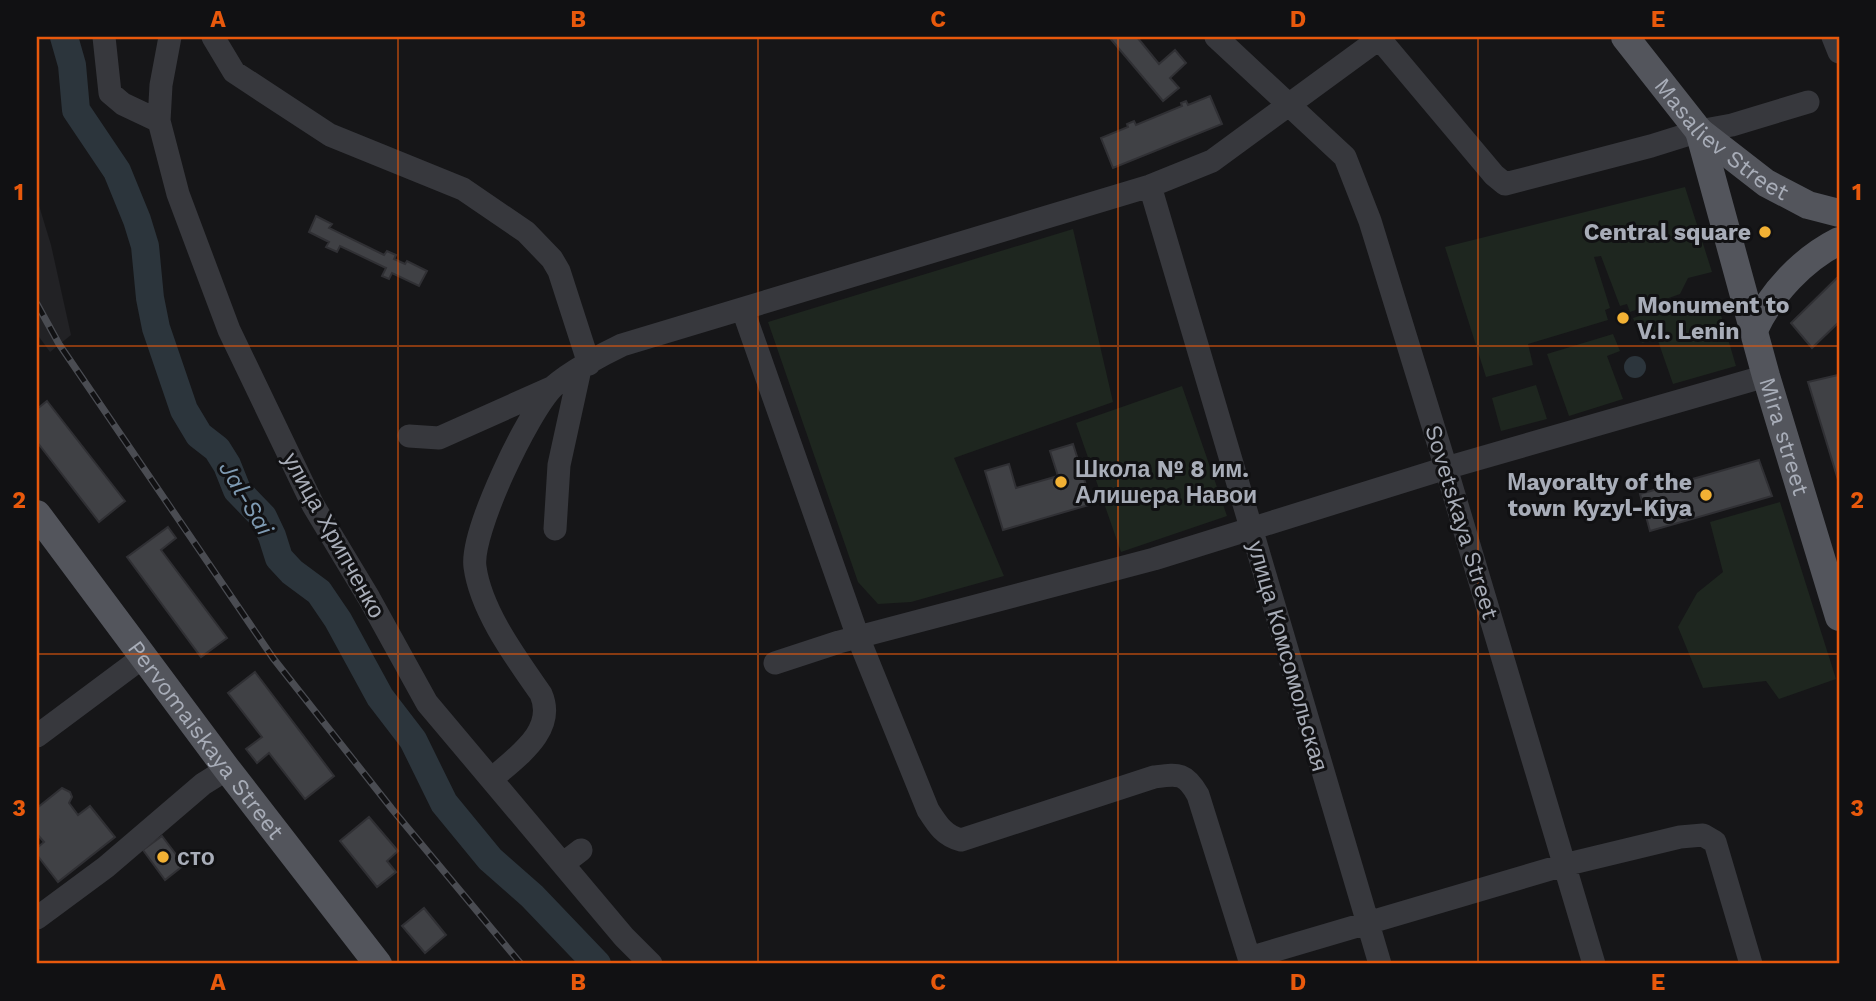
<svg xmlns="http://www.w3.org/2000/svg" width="1876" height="1001" font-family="'Work Sans',sans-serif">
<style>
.built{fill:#222225}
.green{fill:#1e261f}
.water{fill:#2c353c}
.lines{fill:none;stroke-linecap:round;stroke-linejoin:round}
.river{stroke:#2c353c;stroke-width:28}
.building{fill:#404145;stroke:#303034;stroke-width:2}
.minor{stroke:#37383d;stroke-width:23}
.major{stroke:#53555c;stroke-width:28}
.rail-casing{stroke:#4a4c52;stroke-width:7}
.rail{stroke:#111113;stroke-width:4.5;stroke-dasharray:13;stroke-linecap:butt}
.grid{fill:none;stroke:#e8590c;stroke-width:2;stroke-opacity:0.55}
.poi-dot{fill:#f2b134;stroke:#111113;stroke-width:2.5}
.labels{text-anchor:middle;stroke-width:6;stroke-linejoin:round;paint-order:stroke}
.street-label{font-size:23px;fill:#a8adb8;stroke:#111113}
.poi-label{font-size:23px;font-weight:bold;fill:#a8adb8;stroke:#111113;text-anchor:start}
.water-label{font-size:24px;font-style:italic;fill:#7f9bb3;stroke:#111113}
.neatline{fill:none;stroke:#e8590c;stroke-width:2.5}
.grid-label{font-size:23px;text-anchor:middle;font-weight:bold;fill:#e8590c}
</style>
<rect width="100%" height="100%" fill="#161618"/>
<path class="built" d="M 37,199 L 51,245 L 71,335 L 50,352 L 37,334 Z"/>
<path class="green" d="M 1685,187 L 1712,272 L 1688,278 L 1680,294 L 1630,312 L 1627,304 L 1620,306 L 1601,256 L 1594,257 L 1610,308 L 1605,310 L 1608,320 L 1528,344 L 1533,365 L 1486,377 L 1445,247 Z
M 1073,229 L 1113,402 L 954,458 L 1004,576 L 911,602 L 878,604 L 858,582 L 768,322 Z
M 1680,303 L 1686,315 L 1718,305 L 1736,366 L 1673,384 L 1657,338 L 1642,343 L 1633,318 Z
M 1613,334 L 1620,351 L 1607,356 L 1623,399 L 1569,416 L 1547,354 Z
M 1536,385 L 1547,419 L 1501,431 L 1492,398 Z
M 1182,386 L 1227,516 L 1121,552 L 1076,423 Z
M 1780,502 L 1836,679 L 1779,699 L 1766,681 L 1703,688 L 1678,627 L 1697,593 L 1723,572 L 1710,522 Z"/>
<path class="water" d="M1624 367a11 11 0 1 1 22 0a11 11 0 1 1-22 0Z"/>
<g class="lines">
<path class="river" d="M 64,37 L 72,65 L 76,110 L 117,171 L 137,220 L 145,246 L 150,298 L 156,328 L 184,410 L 199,435 L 217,449 L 227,465 L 237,490 L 263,517 L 272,536 L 279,558 L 292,572 L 319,592 L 338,620 L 380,697 L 413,740 L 444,803 L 490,859 L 532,896 L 597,964"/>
</g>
<path class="building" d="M 1109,37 L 1137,37 L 1159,64 L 1175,50 L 1186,63 L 1170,78 L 1179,88 L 1163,101 Z
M 1210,96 L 1222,124 L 1113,168 L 1101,138 L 1128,127 L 1127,124 L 1134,121 L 1136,125 L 1182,106 L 1181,103 L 1186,101 L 1188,105 Z
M 316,216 L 332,224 L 329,228 L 384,255 L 387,251 L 396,255 L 394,259 L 405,264 L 407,261 L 427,271 L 419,286 L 392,273 L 389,279 L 382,276 L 386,268 L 340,246 L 337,252 L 326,247 L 329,242 L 309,232 Z
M 1839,276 L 1839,322 L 1812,348 L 1791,323 Z
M 1838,375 L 1839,381 L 1839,483 L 1808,382 Z
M 47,401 L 125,501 L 99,522 L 37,442 L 37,409 Z
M 1073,444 L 1092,504 L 1003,530 L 985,471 L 1009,464 L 1016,488 L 1058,476 L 1050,451 Z
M 1759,460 L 1772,496 L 1650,531 L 1640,494 Z
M 168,527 L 176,538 L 161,550 L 227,638 L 201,657 L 127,557 Z
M 255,672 L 334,776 L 305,799 L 269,753 L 257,763 L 246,749 L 262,737 L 228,693 Z
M 62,788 L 70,792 L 72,797 L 69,803 L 78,815 L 90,806 L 115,837 L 58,882 L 37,855 L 37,848 L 44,842 L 37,834 L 37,808 Z
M 369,817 L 398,851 L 387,861 L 396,872 L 377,887 L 340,841 Z
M 162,836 L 184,865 L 165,880 L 143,850 Z
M 424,908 L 446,935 L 425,953 L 402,926 Z"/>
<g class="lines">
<path class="minor" d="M 104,37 L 110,93 L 123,104 L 159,121
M 170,37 L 161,85 L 159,121 L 178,194 L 229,330 L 313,505 L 369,598 L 427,703 L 624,937 L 651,964
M 213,37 L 234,72 L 330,135 L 463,189 L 526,232 L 552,259 L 559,271 L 589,364
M 1216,37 L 1345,157 L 1370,221 L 1446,468 L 1594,964
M 1378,37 L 1494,175 L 1505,184 L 1651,146 L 1699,131 L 1732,125 L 1808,102
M 1833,37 L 1839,52
M 1150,186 L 1380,964
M 743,310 L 858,637 L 928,810 C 937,824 944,836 961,840 L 1154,777 C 1178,774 1185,772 1198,795 L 1251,964
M 409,436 L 439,438 L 551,388
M 555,529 L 559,465 L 580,369
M 775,663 L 839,642 L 1154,559 L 1446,468 L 1766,376
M 37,736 L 143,657
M 492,779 C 516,757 557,731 541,694 C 516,658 481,611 475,567 C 470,533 528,412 553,387 C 568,373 603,354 622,345 L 1150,186 L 1212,161 L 1380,38
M 564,863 L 581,850
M 37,918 L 106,867 L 203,784 L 227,769
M 1249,958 L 1564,865 L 1680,837 L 1703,835 L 1715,842 L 1751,964"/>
<g class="major">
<path id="s1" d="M 1625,37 L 1699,131 L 1766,183 L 1808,205 L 1839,213"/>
<path id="s2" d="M 1699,131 L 1766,376 L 1839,617"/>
<path d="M 1754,330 C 1771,293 1803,259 1839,241"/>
<path id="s3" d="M 37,514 L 227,769 L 378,964"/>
</g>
<defs>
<path id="rail" d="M 37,304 L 59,344 L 273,658 L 392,809 L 521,964"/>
</defs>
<use href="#rail" class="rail-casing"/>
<use href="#rail" class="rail"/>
</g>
<path class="grid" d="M 398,37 L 398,964M 758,37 L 758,964M 1118,37 L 1118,964M 1478,37 L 1478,964M 37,346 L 1839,346M 37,654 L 1839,654"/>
<g class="poi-dot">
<circle cx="1765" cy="232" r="7"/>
<circle cx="1623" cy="318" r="7"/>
<circle cx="1061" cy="482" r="7"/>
<circle cx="1706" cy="495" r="7"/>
<circle cx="163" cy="857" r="7"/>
</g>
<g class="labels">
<g class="street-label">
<text dy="8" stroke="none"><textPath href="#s1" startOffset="142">Masaliev Street</textPath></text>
<text dy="8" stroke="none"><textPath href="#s2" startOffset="317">Mira street</textPath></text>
<text transform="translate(1462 522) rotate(73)" y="8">Sovetskaya Street</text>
<text transform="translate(334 535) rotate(61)" y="8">улица Хрипченко</text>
<text transform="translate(1288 656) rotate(74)" y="8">улица Комсомольская</text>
<text dy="8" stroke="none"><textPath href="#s3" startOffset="282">Pervomaiskaya Street</textPath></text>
</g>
<g class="poi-label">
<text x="1751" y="240" text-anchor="end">Central square</text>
<text x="1637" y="313">Monument to<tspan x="1637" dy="26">V.I. Lenin</tspan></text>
<text x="1075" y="477">Школа № 8 им.<tspan x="1075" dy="26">Алишера Навои</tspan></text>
<text x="1692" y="490" text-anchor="end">Мayoralty of the<tspan x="1692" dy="26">town Kyzyl-Kiya</tspan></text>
<text x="177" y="865">сто</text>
</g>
<g class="water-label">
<text transform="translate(246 498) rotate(59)" y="8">Jal-Sai</text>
</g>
</g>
<rect width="1876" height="1001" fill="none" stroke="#111113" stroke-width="77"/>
<rect x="38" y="38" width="1800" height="924" class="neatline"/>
<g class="grid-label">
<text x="218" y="27">A</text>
<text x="578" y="27">B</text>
<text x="938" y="27">C</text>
<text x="1298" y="27">D</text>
<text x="1658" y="27">E</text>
<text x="19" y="200">1</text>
<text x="1857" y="200">1</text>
<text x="19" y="508">2</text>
<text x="1857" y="508">2</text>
<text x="19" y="816">3</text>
<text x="1857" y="816">3</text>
<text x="218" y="990">A</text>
<text x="578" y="990">B</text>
<text x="938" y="990">C</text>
<text x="1298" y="990">D</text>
<text x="1658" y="990">E</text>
</g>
</svg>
